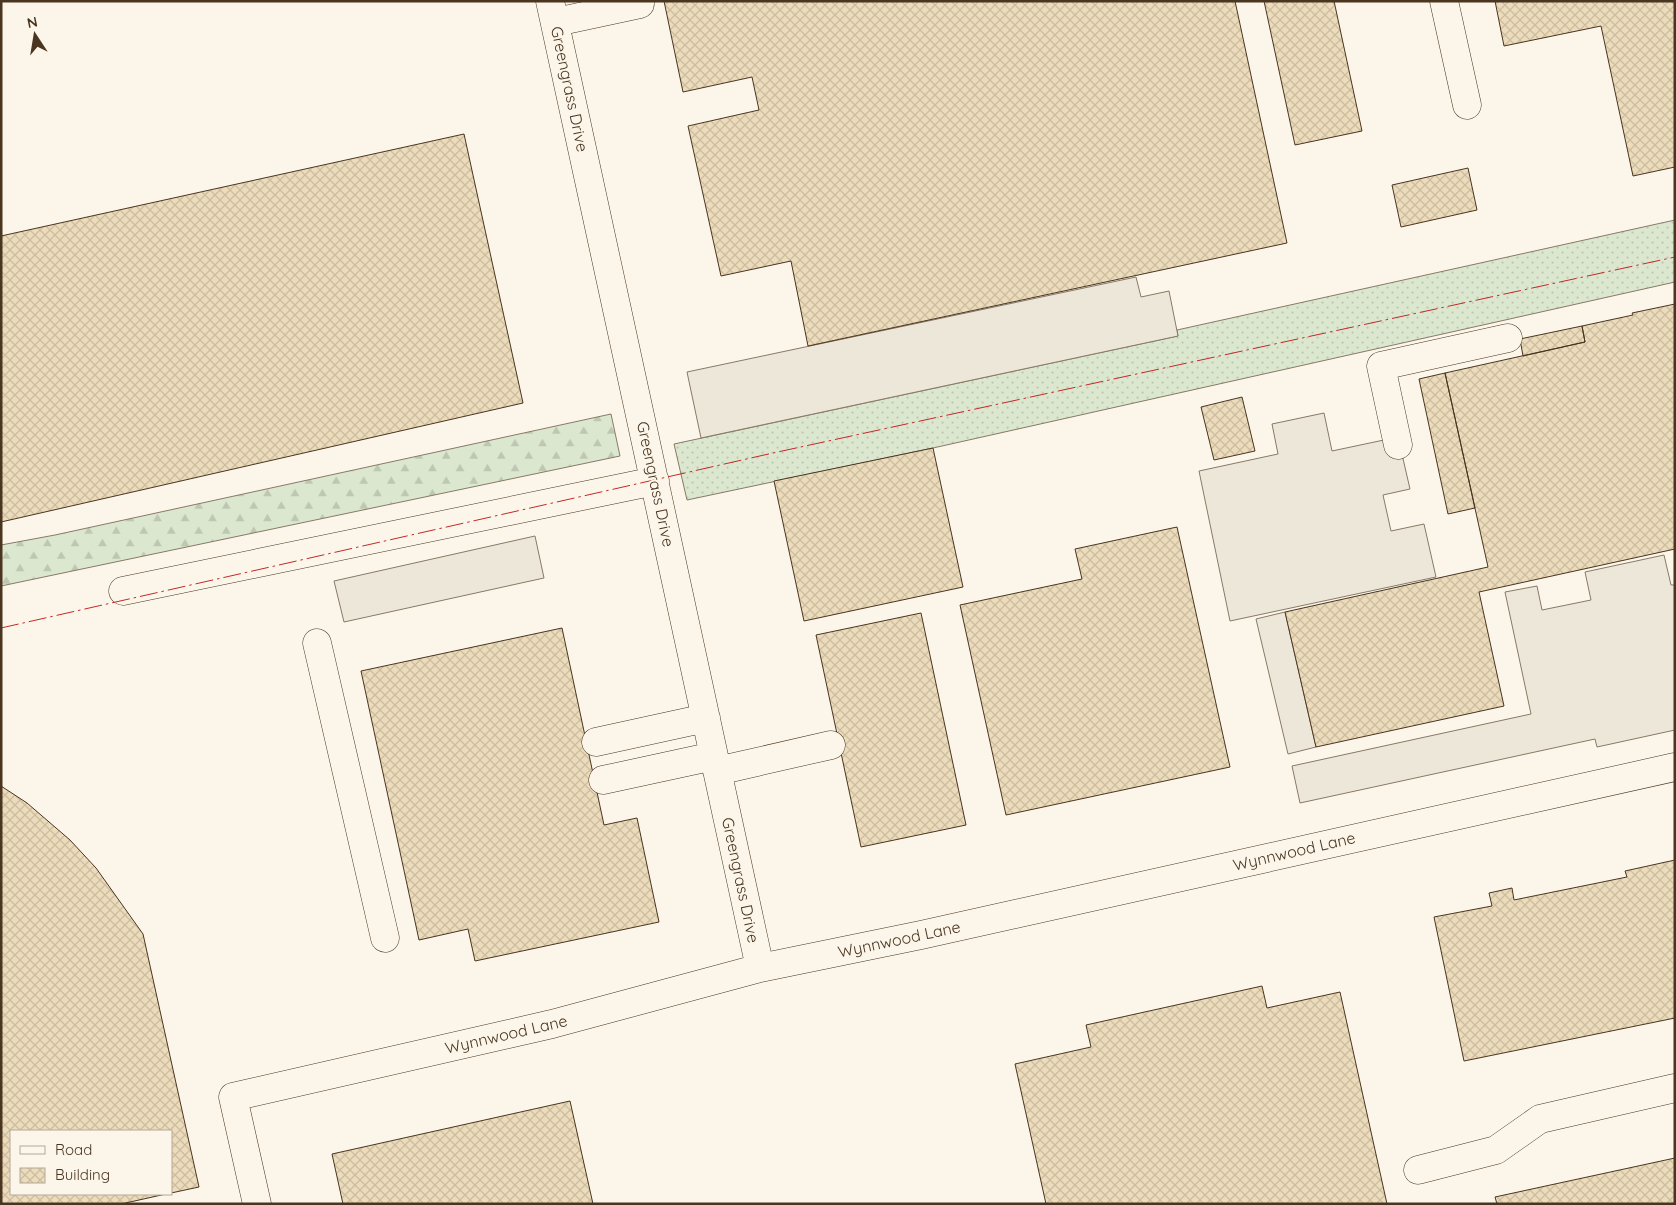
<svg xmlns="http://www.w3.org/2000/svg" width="1676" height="1205" font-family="Quicksand,sans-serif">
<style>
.grass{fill:url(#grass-dots);stroke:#887966}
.forest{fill:url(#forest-firs);stroke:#887966}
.parking{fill:#ede7d9;stroke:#887966}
.building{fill:url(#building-cross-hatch);stroke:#4a3520}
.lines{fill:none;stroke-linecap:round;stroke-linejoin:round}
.minor-casing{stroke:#4a3520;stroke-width:29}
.minor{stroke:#fbf6e9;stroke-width:28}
.power{stroke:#c62828;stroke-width:1;stroke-dasharray:18 4 2.5 4;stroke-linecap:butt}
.labels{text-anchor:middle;stroke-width:4;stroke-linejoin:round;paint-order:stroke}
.street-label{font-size:16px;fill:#4a3520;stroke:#fbf6e9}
</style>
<defs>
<pattern id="grass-dots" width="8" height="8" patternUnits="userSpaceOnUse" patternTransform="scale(1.25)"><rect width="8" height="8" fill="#dce7d0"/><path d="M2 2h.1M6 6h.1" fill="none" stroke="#bec7b2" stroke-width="1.8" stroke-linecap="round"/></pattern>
<pattern id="forest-firs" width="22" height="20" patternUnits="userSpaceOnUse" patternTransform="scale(1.25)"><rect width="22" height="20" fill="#dce7d0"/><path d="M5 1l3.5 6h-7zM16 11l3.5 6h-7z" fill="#bec7b2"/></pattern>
<pattern id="building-cross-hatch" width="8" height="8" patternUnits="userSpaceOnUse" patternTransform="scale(1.25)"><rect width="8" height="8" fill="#ecdcbc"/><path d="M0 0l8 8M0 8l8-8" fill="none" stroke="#ccbda1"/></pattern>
</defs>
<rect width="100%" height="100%" fill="#fbf6e9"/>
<path class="grass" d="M 1675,220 L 1675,282 L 933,448 L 687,500 L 674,444 L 1178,336 L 1177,330 Z"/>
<path class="forest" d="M 611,414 L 620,456 L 1,586 L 1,545 L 55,535 Z"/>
<path class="parking" d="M 1136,277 L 1141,297 L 1169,291 L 1178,336 L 701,438 L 687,372 Z
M 1324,413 L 1332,451 L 1398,437 L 1410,489 L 1383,495 L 1391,531 L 1424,524 L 1436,577 L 1230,621 L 1199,471 L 1278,454 L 1272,424 Z
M 535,536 L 544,578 L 344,622 L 334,581 Z
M 1664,555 L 1671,585 L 1675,585 L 1675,730 L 1597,747 L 1595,739 L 1300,803 L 1292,766 L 1531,714 L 1505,592 L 1537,586 L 1542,610 L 1591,600 L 1585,572 Z
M 1285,612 L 1316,747 L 1288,754 L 1256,619 Z"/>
<path class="building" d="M 664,1 L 1235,1 L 1287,243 L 808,346 L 791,261 L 721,276 L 688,126 L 759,110 L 752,77 L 683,92 Z
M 1264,1 L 1334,1 L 1362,131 L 1295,145 Z
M 1495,1 L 1675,1 L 1675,167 L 1633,176 L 1601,26 L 1504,46 Z
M 464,134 L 523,403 L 1,522 L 1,236 Z
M 1468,168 L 1477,210 L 1401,227 L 1392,185 Z
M 1675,304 L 1675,549 L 1479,592 L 1504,706 L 1316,747 L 1285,612 L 1488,567 L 1445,373 L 1585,342 L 1582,326 L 1633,315 L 1632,313 Z
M 1582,326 L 1585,342 L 1523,356 L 1520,339 Z
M 1445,373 L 1475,508 L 1448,514 L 1419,379 Z
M 1242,397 L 1255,451 L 1214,460 L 1201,407 Z
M 933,448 L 963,587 L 804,621 L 774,481 Z
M 1177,527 L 1230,767 L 1006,815 L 960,605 L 1082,579 L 1075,549 Z
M 921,613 L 966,825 L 861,847 L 816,635 Z
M 562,628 L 604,825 L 637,818 L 659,922 L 475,961 L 468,929 L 419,940 L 361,671 Z
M 1,786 L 27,803 L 70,840 L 96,868 L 143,934 L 199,1187 L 171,1193 L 171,1131 L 11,1131 L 11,1194 L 166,1194 L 121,1204 L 1,1204 Z
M 1675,860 L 1675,1018 L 1464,1061 L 1434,917 L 1492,906 L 1489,893 L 1512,888 L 1514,900 L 1627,877 L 1625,871 Z
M 1262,986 L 1267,1008 L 1340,992 L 1387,1204 L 1046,1204 L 1015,1064 L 1091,1047 L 1086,1025 Z
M 570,1101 L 593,1204 L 343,1204 L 332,1154 Z
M 1675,1158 L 1675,1204 L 1497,1204 L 1495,1197 Z"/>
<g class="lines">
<defs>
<path id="minor" d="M 550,1 L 760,968
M 1444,1 L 1467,105
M 556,22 L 640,4 L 640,1
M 1398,445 L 1381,366 L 1508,338
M 123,591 L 655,481
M 317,643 L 385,938
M 596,742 L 706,718
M 717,771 L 831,745
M 603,780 L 714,756
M 1418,1170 L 1496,1150 L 1540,1119 L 1675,1088
M 257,1204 L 233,1097 L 552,1024 L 760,968 L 921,935 L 1675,767"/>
</defs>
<use href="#minor" class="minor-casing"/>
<use href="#minor" class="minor"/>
<path class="power" d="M 1,628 L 773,453 L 1675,257"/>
</g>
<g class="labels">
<g class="street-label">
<text transform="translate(570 89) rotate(78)" y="6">Greengrass Drive</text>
<text transform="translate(656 484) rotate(78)" y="6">Greengrass Drive</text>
<text transform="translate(1294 851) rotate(-13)" y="6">Wynnwood Lane</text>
<text transform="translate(741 880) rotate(78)" y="6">Greengrass Drive</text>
<text transform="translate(899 939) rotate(-12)" y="6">Wynnwood Lane</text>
<text transform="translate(506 1034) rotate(-13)" y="6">Wynnwood Lane</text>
</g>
</g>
<rect width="1676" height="1205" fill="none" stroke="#4a3520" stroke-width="5"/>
<rect x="10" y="1130" width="162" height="65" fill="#fbf6e9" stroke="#b4a999"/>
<rect x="20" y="1146" width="25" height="8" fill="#fbf6e9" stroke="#b4a999"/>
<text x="55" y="1155" font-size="15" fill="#4a3520">Road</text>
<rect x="20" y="1168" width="25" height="15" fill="url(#building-cross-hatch)" stroke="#b4a999"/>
<text x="55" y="1180" font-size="15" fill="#4a3520">Building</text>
<g transform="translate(35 35) rotate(348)" stroke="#fbf6e9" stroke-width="4" paint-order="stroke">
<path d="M0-4L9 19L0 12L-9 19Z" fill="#4a3520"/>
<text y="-8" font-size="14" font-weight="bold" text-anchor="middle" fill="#4a3520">N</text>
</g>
</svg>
